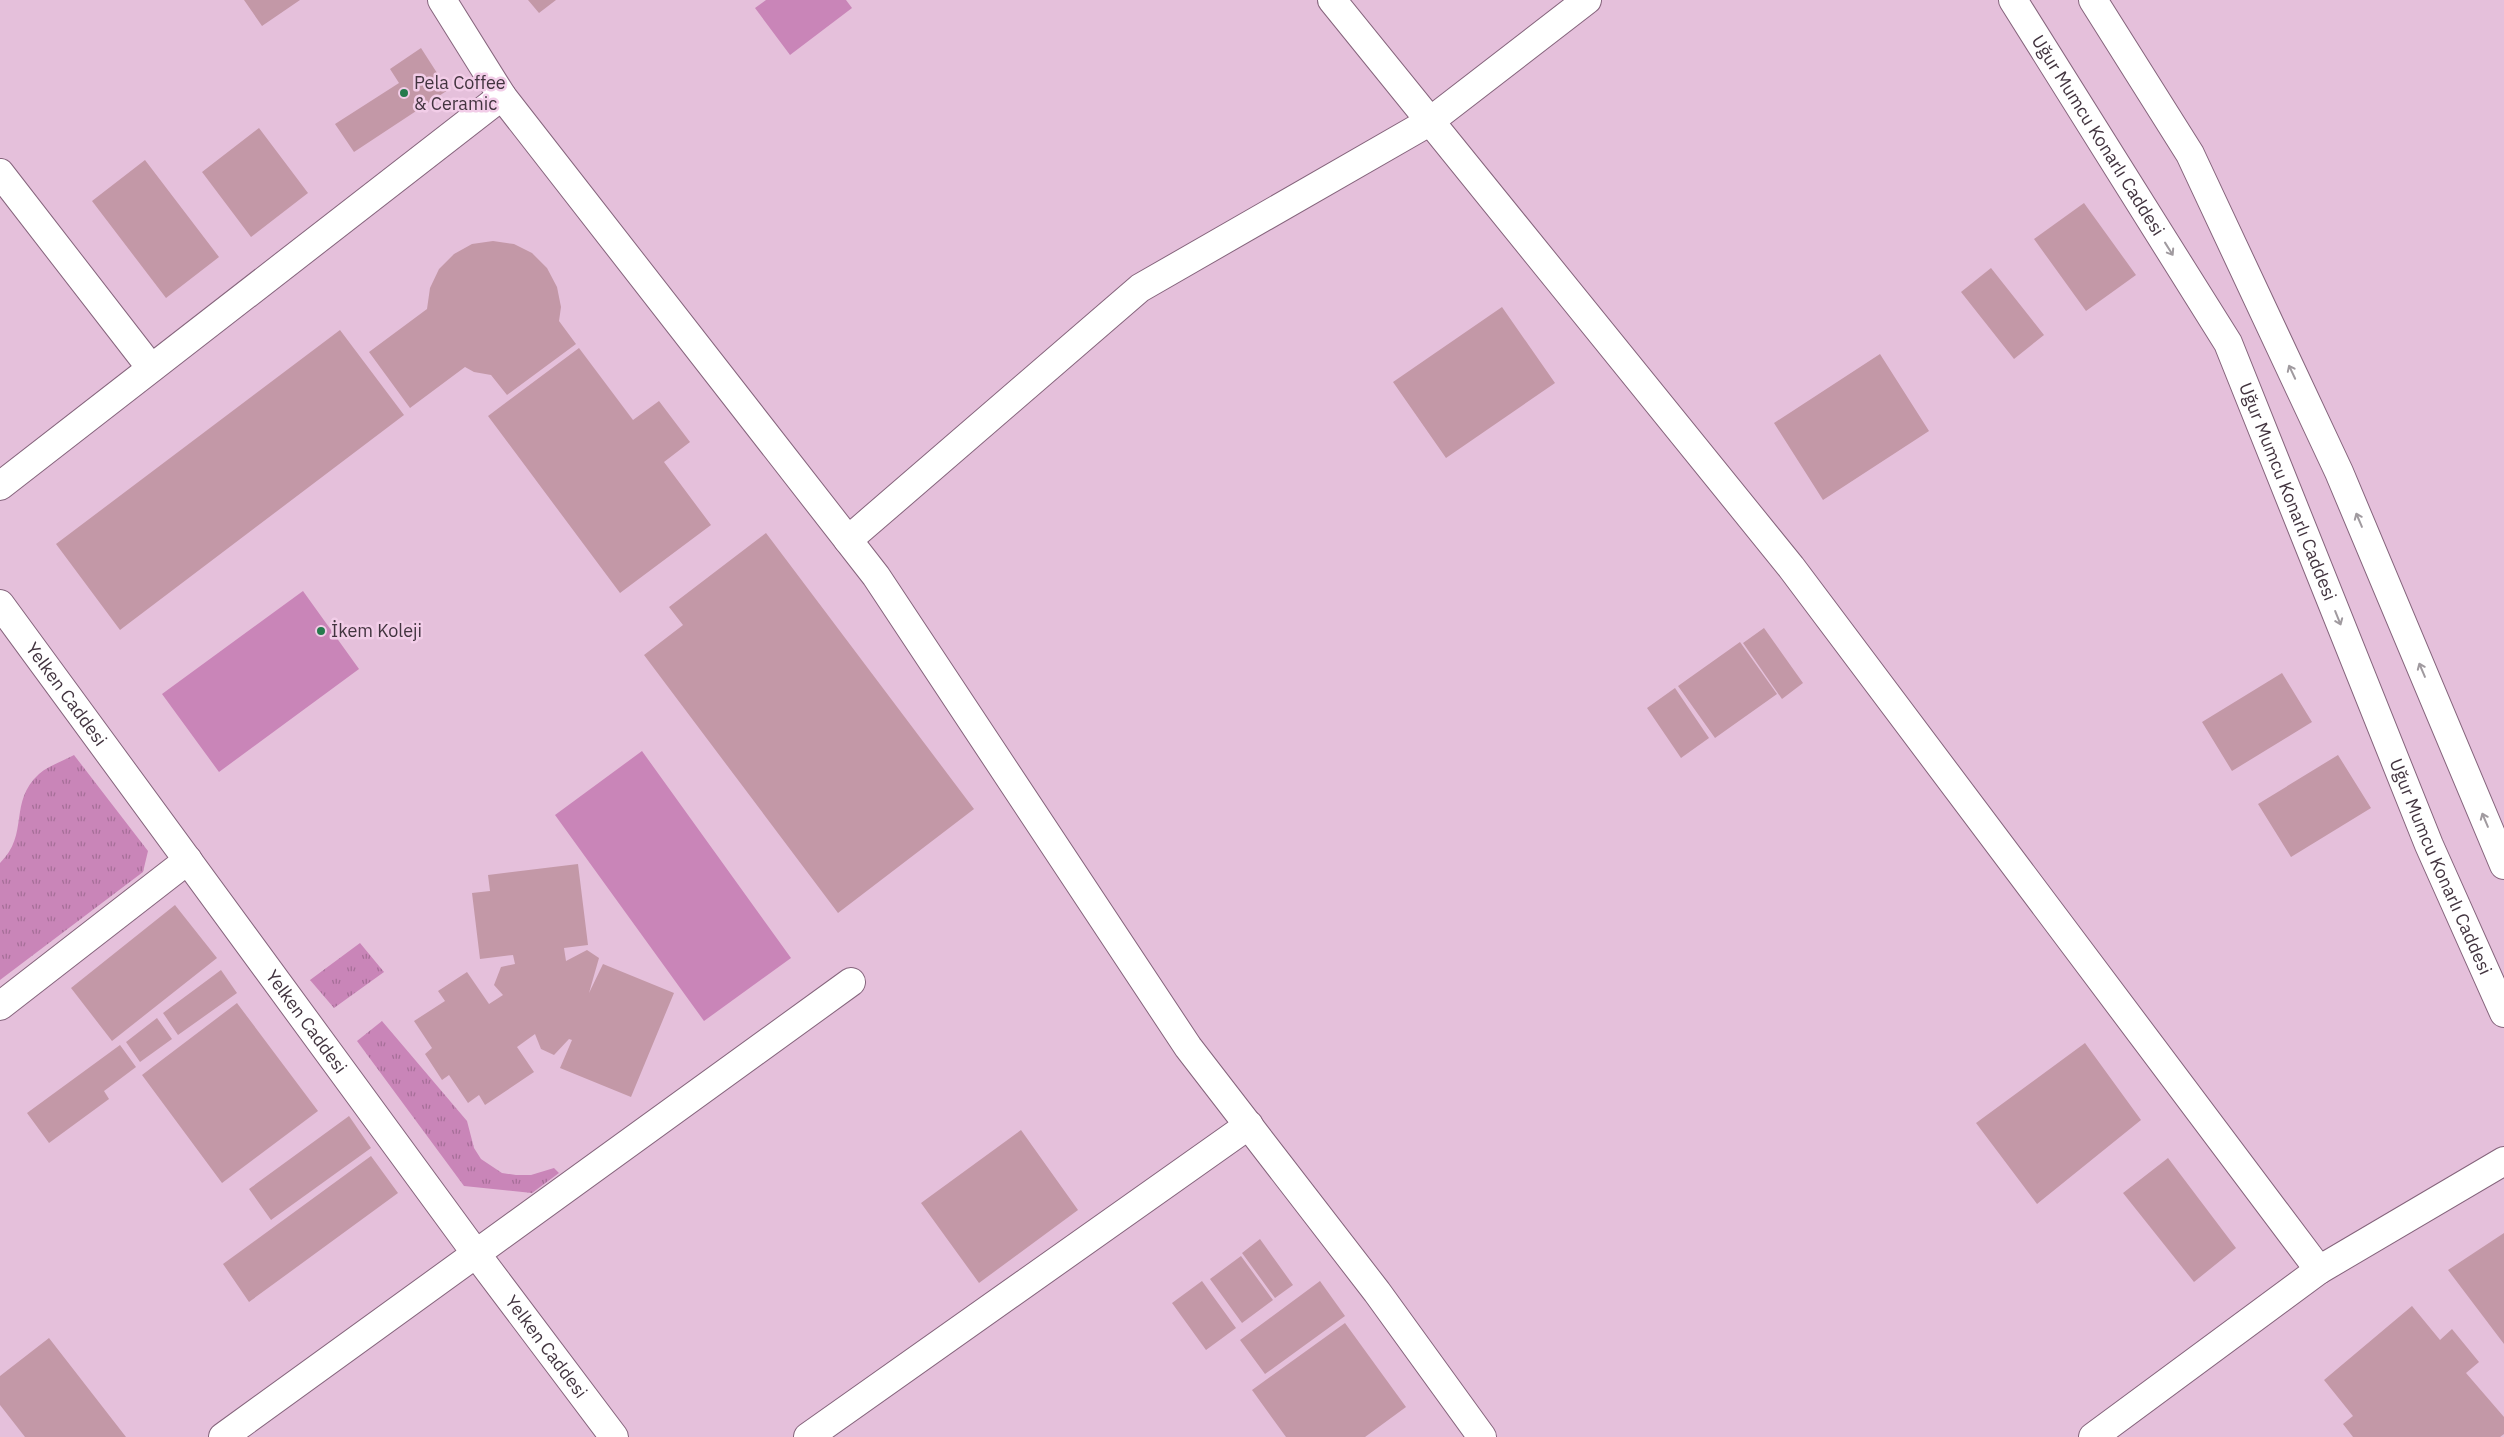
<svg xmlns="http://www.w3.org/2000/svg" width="2504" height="1437" font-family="'IBM Plex Sans',sans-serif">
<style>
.grass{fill:url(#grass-tufts)}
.garden{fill:#c985b8}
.building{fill:#c398a7}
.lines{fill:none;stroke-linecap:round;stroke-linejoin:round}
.minor-casing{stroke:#85647c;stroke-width:30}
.minor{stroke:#fff;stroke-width:28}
.oneway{stroke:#a09a9f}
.poi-dot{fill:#257a4d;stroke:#f2cde8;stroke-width:2}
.labels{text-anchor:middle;stroke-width:5;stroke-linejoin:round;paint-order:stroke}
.poi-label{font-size:18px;fill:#42343f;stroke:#f2cde8;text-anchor:start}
.street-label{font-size:18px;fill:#42343f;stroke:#f2cde8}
</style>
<defs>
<pattern id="grass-tufts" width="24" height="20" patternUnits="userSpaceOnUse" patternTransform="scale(1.25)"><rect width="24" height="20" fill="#c985b8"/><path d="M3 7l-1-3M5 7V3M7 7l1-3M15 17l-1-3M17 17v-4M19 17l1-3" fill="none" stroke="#a56e97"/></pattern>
</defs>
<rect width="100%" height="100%" fill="#e5c0db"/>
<path class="grass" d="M 74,755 L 148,851 L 143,872 L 0,980 L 0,863 C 30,834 8,802 39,774 C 48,766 63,761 74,755 Z
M 360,943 L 384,972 L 334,1008 L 310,980 Z
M 382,1021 L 467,1121 L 474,1148 L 481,1159 L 502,1173 L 516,1175 L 531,1175 L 554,1168 L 559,1173 L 532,1193 L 464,1186 L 357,1041 Z"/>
<path class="garden" d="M 766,0 L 846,0 L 852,8 L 790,55 L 755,8 Z
M 303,591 L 359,669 L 219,772 L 162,694 Z
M 642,751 L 791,958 L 704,1021 L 555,815 Z"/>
<path class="building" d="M 244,0 L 300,0 L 262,26 Z
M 528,0 L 556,0 L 539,13 Z
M 421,48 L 448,90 L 354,152 L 335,124 L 399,83 L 390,69 Z
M 259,128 L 308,193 L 251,237 L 202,172 Z
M 145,160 L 219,257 L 166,298 L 92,201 Z
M 2084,203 L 2136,275 L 2086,311 L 2034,239 Z
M 493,241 L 514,244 L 532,253 L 547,268 L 557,287 L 561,307 L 559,321 L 576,344 L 507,395 L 491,375 L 474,372 L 465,367 L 410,408 L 369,352 L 427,309 L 430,288 L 439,269 L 454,254 L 472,244 Z
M 1991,268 L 2044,335 L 2014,359 L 1961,292 Z
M 1502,307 L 1555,383 L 1446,458 L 1393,382 Z
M 340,330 L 404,415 L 120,630 L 56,544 Z
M 579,348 L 633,420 L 659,401 L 690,442 L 664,462 L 711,525 L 620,593 L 488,416 Z
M 1880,354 L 1929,431 L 1823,500 L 1774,423 Z
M 766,533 L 974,809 L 838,913 L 644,655 L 683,625 L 669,607 Z
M 1764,628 L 1803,683 L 1782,699 L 1743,643 Z
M 1740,642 L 1777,694 L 1715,738 L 1678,686 Z
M 2282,673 L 2312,722 L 2232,771 L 2202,722 Z
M 1675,688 L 1709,738 L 1681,758 L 1647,708 Z
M 2338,755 L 2371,808 L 2291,857 L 2258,804 Z
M 578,864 L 588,945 L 564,948 L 566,961 L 587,950 L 599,958 L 589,993 L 603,964 L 674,993 L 631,1097 L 560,1068 L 572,1040 L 569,1039 L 554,1055 L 541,1049 L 535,1034 L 517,1047 L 534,1072 L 485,1105 L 479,1095 L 468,1103 L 449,1075 L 442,1080 L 425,1054 L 432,1048 L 414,1021 L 445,1001 L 438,991 L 467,972 L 489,1004 L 503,995 L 494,985 L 501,967 L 515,964 L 513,955 L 480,959 L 472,893 L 490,891 L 488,875 Z
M 175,905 L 217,958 L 112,1041 L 71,988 Z
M 221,970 L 237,993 L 178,1035 L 163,1013 Z
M 237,1003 L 318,1111 L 222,1183 L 142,1075 Z
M 157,1018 L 172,1039 L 140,1062 L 126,1042 Z
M 2085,1043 L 2141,1120 L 2037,1204 L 1976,1123 Z
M 120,1045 L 136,1067 L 104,1091 L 109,1099 L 49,1143 L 27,1113 Z
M 349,1116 L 371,1148 L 271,1220 L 249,1189 Z
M 1021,1130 L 1078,1210 L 979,1283 L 921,1203 Z
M 371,1156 L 398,1193 L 249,1302 L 223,1264 Z
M 2168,1158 L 2236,1248 L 2194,1282 L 2123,1193 Z
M 2504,1233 L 2504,1344 L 2448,1270 Z
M 1260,1239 L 1293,1285 L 1275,1298 L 1242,1253 Z
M 1241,1256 L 1273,1300 L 1242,1323 L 1210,1279 Z
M 1202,1281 L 1236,1328 L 1206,1350 L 1172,1303 Z
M 1320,1281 L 1345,1316 L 1265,1374 L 1240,1340 Z
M 2412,1306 L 2440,1340 L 2452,1329 L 2479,1362 L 2466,1373 L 2504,1417 L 2504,1434 L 2500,1437 L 2353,1437 L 2343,1424 L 2353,1416 L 2324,1380 Z
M 1345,1323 L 1406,1407 L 1365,1437 L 1286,1437 L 1252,1390 Z
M 49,1338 L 126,1437 L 25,1437 L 0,1405 L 0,1376 Z"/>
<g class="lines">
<defs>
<g id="minor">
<path d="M 442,0 L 502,96"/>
<path d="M 1332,0 L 1791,567 L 2319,1270"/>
<path id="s1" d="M 2013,0 L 2228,343 L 2429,845 L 2504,1013"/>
<path d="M 2093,0 L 2190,154 L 2339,472 L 2504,865"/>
<path d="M 0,173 L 151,368"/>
<path d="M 0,486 L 502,96 L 876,576 L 1188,1047 L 1377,1292 L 1482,1437"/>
<path d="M 848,540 L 1140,288 L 1429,122 L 1587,0"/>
<path id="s2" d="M 0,604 L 477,1255 L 614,1437"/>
<path d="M 0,1006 L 188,860"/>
<path d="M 223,1437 L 851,982"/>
<path d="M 808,1437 L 1249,1125"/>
<path d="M 2093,1437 L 2319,1270 L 2504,1161"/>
</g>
</defs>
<use href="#minor" class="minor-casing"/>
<use href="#minor" class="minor"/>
</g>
<defs><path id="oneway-shaft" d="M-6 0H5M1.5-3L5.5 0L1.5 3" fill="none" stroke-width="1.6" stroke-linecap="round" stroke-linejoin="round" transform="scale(1.25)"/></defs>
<g class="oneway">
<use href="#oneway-shaft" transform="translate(2169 249) rotate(58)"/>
<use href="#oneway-shaft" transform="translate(2292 372) rotate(-115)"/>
<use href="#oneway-shaft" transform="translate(2359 520) rotate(-113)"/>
<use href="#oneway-shaft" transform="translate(2338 618) rotate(68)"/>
<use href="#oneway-shaft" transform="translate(2422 670) rotate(-113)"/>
<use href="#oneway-shaft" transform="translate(2485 820) rotate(-113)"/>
</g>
<g class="poi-dot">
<circle cx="404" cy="93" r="5"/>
<circle cx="321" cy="631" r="5"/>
</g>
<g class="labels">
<g class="poi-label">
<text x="414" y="89">Pela Coffee<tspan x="414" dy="21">&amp; Ceramic</tspan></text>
<text x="331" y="637">İkem Koleji</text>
</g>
<g class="street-label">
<text dy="6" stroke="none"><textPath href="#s1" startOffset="160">Uğur Mumcu Konarlı Caddesi</textPath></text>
<text dy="6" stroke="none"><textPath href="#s1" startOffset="565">Uğur Mumcu Konarlı Caddesi</textPath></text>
<text dy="6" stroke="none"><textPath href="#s2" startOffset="112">Yelken Caddesi</textPath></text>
<text dy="6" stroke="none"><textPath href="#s1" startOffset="970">Uğur Mumcu Konarlı Caddesi</textPath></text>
<text dy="6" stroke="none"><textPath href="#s2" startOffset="518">Yelken Caddesi</textPath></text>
<text dy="6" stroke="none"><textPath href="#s2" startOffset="922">Yelken Caddesi</textPath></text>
</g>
</g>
</svg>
